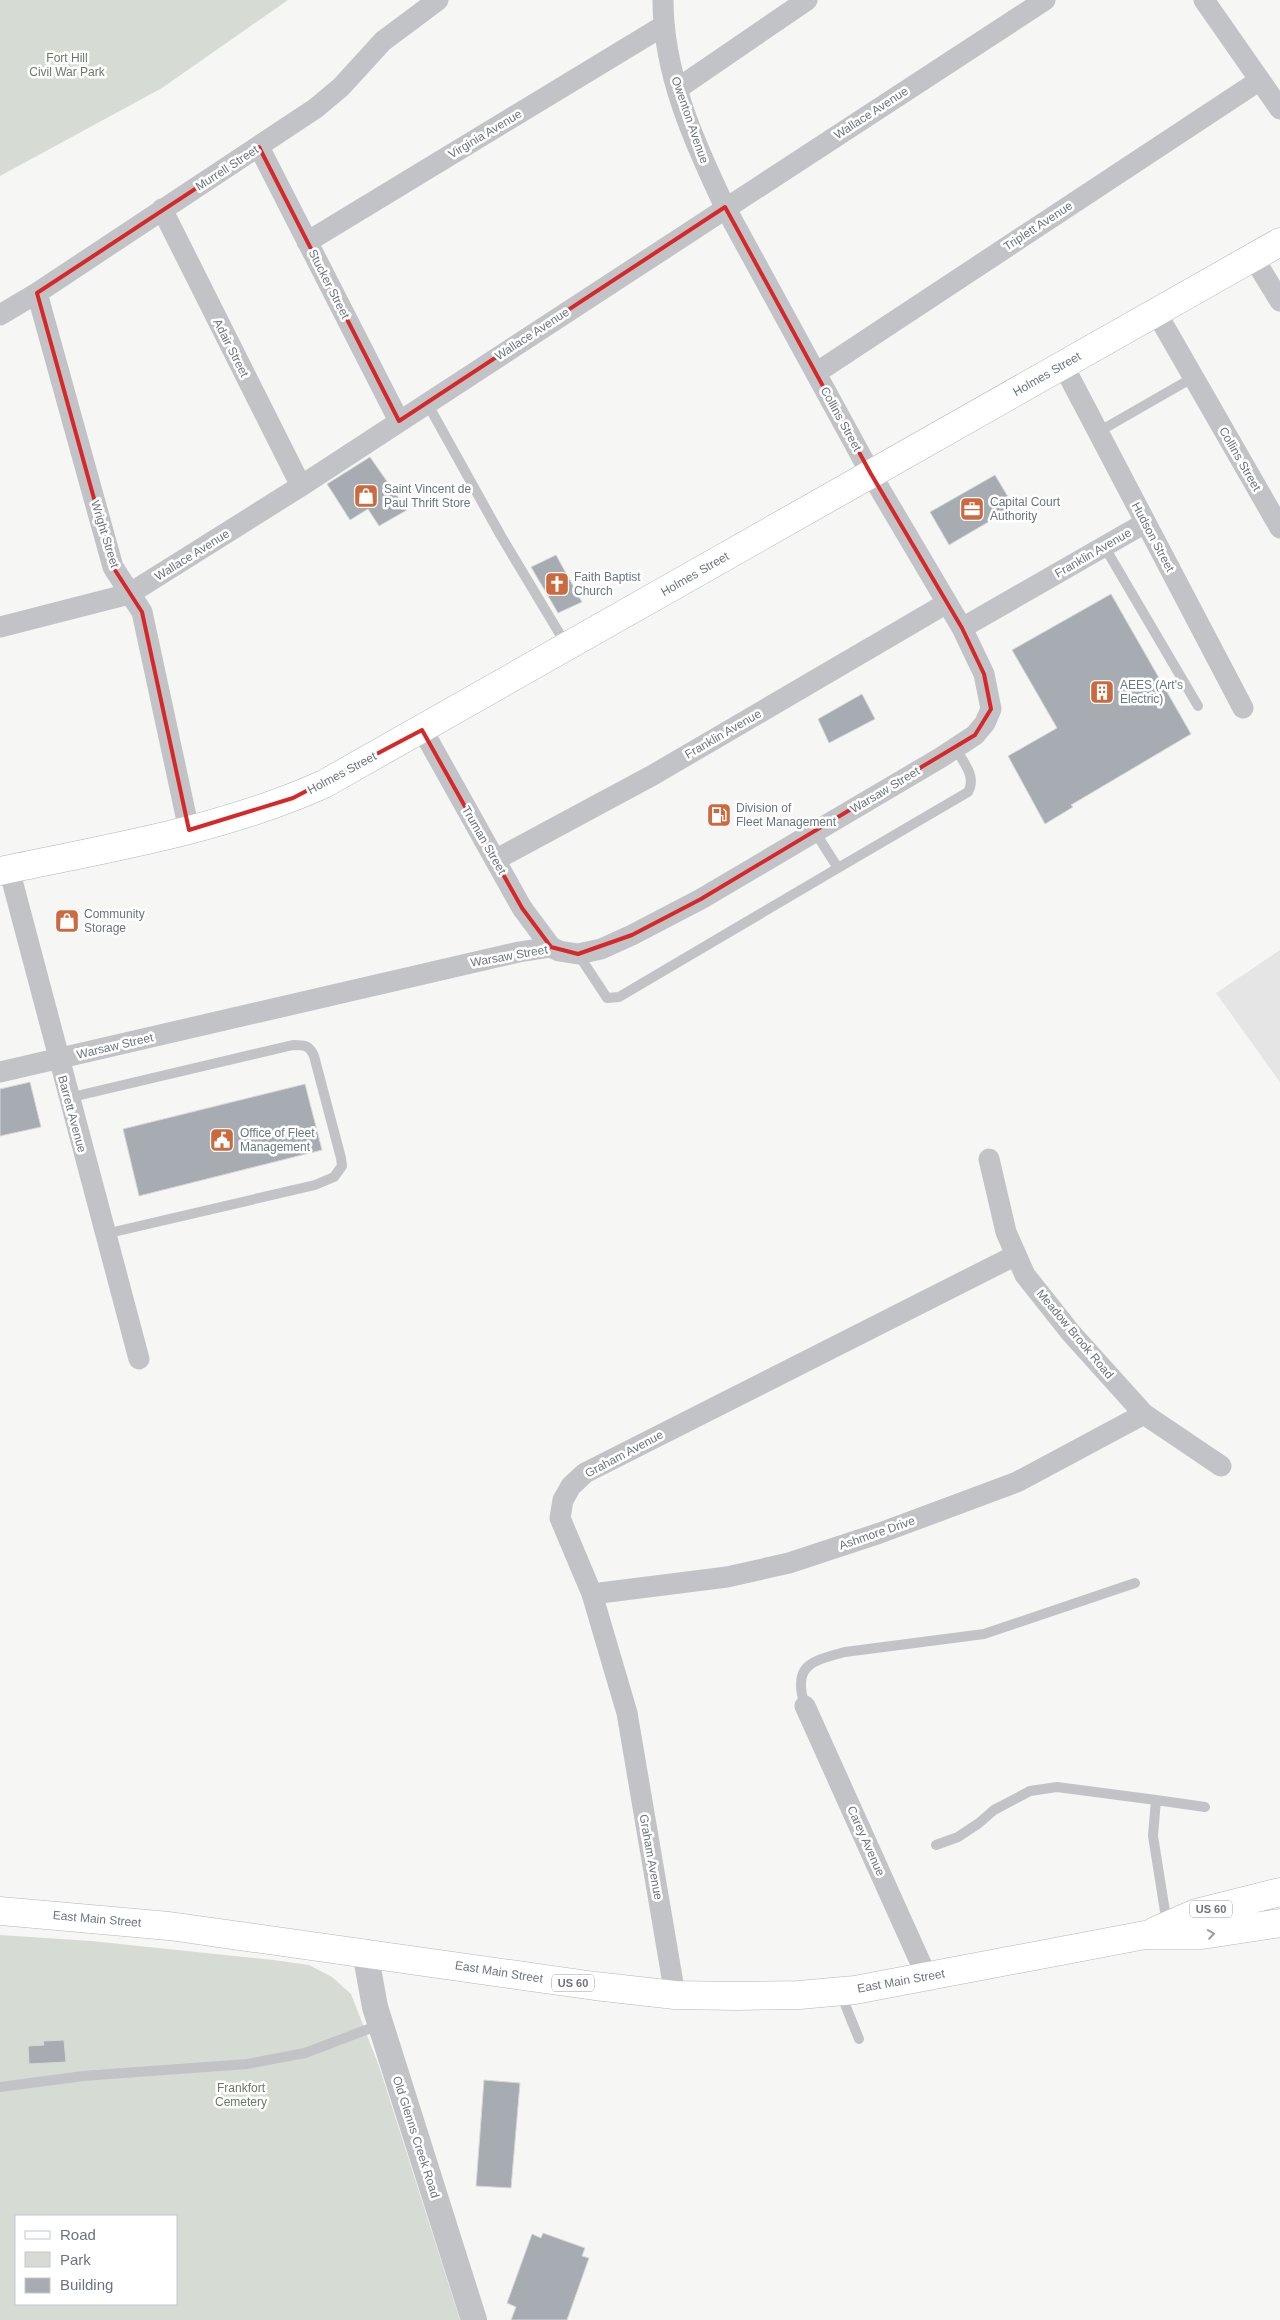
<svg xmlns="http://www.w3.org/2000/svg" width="1280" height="2320" font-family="Helvetica,sans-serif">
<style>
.built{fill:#e4e5e4}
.green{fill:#d6dbd4;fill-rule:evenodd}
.building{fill:#a6acb2;stroke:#d8d8d6}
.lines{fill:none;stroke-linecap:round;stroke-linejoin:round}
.secondary-casing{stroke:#b1b5b9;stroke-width:29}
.primary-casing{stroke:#b2b5b9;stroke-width:29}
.service{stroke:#c1c3c7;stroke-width:10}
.minor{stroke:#c1c3c7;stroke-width:21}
.tertiary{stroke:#c1c3c7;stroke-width:26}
.secondary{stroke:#fff;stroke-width:28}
.primary{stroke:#fff;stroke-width:28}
.oneway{stroke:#979ea7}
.marked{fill:none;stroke:#d62828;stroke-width:4;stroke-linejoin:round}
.labels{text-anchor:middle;stroke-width:5;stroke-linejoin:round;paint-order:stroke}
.shield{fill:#fff;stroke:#979ea7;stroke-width:1}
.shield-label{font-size:11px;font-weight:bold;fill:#6a7581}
.park-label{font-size:12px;fill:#6a7967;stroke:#fff}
.street-label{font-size:12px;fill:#6a7581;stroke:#fff}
.poi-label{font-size:12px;fill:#6a7581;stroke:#fff;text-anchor:start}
</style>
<rect width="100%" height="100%" fill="#f6f6f4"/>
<path class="built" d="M 1280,950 L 1280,1082 L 1216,993 Z"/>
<path class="green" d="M 0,0 L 288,0 L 162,88 L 0,176 Z
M 0,1935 L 91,1941 L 273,1960 L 309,1965 L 332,1977 L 351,1994 L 379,2066 L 460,2320 L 0,2320 ZM 16,2216 L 176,2216 L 176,2304 L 16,2304 Z"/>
<path class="building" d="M 370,457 L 407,510 L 379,526 L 368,509 L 350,520 L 327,484 Z
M 995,475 L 1014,507 L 949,545 L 930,512 Z
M 556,555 L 582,602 L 558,613 L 531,567 Z
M 1111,594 L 1191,734 L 1071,805 L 1073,807 L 1045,824 L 1008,756 L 1057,728 L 1012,650 Z
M 862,694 L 875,719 L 829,743 L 818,719 Z
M 30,1082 L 41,1127 L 0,1136 L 0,1089 Z
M 305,1084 L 322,1150 L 139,1196 L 123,1129 Z
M 64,2040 L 66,2062 L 29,2064 L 28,2046 L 44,2045 L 43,2041 Z
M 484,2080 L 520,2083 L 511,2188 L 476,2186 Z
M 543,2233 L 585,2248 L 582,2256 L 589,2258 L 567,2320 L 511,2320 L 516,2307 L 507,2303 L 532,2234 L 541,2238 Z"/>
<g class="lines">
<defs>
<path id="secondary" d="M 0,871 C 109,848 222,830 324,784 L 1280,242"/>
<path id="primary" d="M 0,1911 L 169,1926 L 595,1986 L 675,1995 L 738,1996 L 799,1995 L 855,1990 L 1145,1935 L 1202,1935 L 1280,1923
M 1155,1931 L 1196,1913 L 1280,1892"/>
</defs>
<use href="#secondary" class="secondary-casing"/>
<use href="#primary" class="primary-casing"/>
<path class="service" d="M 427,403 L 501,536 L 567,646
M 1098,432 L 1194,377
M 1104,546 L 1198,706
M 815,832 L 838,868 L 968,792 C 977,776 963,762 955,748
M 578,954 L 607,998 L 619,997 L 838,868
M 68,1098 L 293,1045 C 305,1045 309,1045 314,1056 L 341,1158 L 342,1166 L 334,1177 L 315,1185 L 105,1234
M 805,1706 C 792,1666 810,1661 845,1652 L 984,1634 L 1135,1583
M 1156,1800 L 1205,1807
M 936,1845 L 958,1837 L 979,1823 L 994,1810 L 1030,1791 L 1057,1787 L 1156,1800 L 1153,1836 L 1167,1924
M 840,1992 L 859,2039
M 0,2087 L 83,2076 L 247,2064 L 305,2053 L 379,2025"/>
<path class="minor" d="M 1204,0 L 1280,109
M 677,89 L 807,0
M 259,147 L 399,421
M 162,209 L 301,486
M 307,242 L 663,26
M 1253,257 L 1280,301
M 37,293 L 113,567 L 142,612 L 189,830
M 1156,312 L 1280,528
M 0,315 L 37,293 L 316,108 L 341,87 L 383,41 L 438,0
M 1063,365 L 1243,708
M 816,373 L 1260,80
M 0,627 L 129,594 L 301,486 L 1045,0
M 962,628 L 1145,523
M 422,729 L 522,908 L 551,947
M 495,860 L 653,775 L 947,603
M 9,869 L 139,1359
M 0,1072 L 519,952 L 551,947 L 559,951 L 578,954 L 601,949 L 632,935 L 701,899 L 940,758 L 975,735 L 985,723 L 991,709 L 984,674 L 962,628 L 871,474 L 725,207 C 694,142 663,73 663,0
M 989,1159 L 1006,1232 L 1025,1275 L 1071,1333 L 1144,1414 L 1221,1466
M 592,1594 L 727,1577 L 789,1563 L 880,1533 L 1017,1482 L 1144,1414
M 805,1706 L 927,1977
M 675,1995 L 627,1713 L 592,1594 L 560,1518 L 563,1500 L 571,1486 L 585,1473 L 1016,1255"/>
<path class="tertiary" d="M 365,1952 L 375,2007 L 474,2320"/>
<use href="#secondary" class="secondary"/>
<use href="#primary" class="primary"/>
</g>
<defs><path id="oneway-chevron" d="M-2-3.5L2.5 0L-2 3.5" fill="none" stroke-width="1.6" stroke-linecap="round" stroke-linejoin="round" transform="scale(1.25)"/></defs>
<use class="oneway" href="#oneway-chevron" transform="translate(1211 1934) rotate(-9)"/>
<path class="marked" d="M 259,147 L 399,421 L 725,207 L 871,474 L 962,628 L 984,674 L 991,709 L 975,735 L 701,899 L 632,935 L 578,954 L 551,947 L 522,908 L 422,730 L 293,798 L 189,830 L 142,612 L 113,567 L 37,293 Z"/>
<defs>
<symbol id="shop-square" viewBox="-11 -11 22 22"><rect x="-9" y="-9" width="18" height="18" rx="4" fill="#cc693e" stroke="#fff"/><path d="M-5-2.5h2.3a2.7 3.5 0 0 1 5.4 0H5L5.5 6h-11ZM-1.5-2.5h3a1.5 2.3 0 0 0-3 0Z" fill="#fff"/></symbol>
<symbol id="office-square" viewBox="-11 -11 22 22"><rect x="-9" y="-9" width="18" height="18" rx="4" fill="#cc693e" stroke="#fff"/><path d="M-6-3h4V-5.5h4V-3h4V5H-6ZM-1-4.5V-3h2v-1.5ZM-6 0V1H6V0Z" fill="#fff"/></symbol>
<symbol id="church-square" viewBox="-11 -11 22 22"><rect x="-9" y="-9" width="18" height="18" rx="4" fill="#cc693e" stroke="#fff"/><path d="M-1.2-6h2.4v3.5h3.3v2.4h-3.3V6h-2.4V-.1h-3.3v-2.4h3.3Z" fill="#fff"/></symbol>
<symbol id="building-square" viewBox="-11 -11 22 22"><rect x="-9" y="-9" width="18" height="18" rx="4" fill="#cc693e" stroke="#fff"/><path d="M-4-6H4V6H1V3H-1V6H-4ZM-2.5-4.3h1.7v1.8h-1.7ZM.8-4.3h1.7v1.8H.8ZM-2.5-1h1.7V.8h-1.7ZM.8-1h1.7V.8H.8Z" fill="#fff"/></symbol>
<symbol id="fuel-square" viewBox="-11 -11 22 22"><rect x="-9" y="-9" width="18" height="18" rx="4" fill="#cc693e" stroke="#fff"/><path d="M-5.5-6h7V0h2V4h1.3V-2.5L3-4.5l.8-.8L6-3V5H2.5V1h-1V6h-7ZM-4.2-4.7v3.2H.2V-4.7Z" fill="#fff"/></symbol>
<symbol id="civic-square" viewBox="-11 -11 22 22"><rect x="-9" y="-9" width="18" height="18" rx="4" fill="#cc693e" stroke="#fff"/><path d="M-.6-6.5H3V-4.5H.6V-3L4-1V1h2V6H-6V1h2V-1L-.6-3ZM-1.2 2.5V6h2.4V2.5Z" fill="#fff"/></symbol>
</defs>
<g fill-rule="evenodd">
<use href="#shop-square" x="352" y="482" width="28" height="28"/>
<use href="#office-square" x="958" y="495" width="28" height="28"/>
<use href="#church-square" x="543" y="570" width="28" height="28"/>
<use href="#building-square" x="1088" y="678" width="28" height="28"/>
<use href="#fuel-square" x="705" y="801" width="28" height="28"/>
<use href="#shop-square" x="53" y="907" width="28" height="28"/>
<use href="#civic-square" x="208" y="1126" width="28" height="28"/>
</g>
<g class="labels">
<g class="shield">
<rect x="1190" y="1900.5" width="42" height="17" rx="4"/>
<rect x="552" y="1974.5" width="42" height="17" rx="4"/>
</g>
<g class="shield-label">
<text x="1211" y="1913">US 60</text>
<text x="573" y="1987">US 60</text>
</g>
<g class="park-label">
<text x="67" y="62">Fort Hill<tspan x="67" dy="14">Civil War Park</tspan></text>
<text x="241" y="2092">Frankfort<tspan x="241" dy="14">Cemetery</tspan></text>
</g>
<g class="street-label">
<text transform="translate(871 113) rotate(-33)" y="4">Wallace Avenue</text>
<text transform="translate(690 120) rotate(71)" y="4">Owenton Avenue</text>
<text transform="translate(485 134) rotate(-31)" y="4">Virginia Avenue</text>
<text transform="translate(227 168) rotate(-33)" y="4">Murrell Street</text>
<text transform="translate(1038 226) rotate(-33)" y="4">Triplett Avenue</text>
<text transform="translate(329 284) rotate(63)" y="4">Stucker Street</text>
<text transform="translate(532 334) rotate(-33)" y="4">Wallace Avenue</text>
<text transform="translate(231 348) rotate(63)" y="4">Adair Street</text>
<text transform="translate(1047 374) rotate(-30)" y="4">Holmes Street</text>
<text transform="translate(841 419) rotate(61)" y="4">Collins Street</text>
<text transform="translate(1240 459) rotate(60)" y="4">Collins Street</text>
<text transform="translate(105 534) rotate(73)" y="4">Wright Street</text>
<text transform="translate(1153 537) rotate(62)" y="4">Hudson Street</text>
<text transform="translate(1093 553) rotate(-30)" y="4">Franklin Avenue</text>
<text transform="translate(192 555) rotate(-32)" y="4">Wallace Avenue</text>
<text transform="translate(695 574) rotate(-30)" y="4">Holmes Street</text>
<text transform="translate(723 734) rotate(-30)" y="4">Franklin Avenue</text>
<text transform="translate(342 773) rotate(-28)" y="4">Holmes Street</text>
<text transform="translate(885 790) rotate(-31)" y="4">Warsaw Street</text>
<text transform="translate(484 840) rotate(60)" y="4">Truman Street</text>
<text transform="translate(509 956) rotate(-10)" y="4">Warsaw Street</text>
<text transform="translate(115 1046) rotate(-13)" y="4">Warsaw Street</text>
<text transform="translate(72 1114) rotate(75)" y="4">Barrett Avenue</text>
<text transform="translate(1075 1334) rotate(50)" y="4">Meadow Brook Road</text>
<text transform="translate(624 1454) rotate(-28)" y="4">Graham Avenue</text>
<text transform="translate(877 1533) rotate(-19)" y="4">Ashmore Drive</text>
<text transform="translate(866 1841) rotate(66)" y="4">Carey Avenue</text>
<text transform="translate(651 1857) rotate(80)" y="4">Graham Avenue</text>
<text transform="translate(97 1919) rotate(5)" y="4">East Main Street</text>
<text transform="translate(499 1972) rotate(9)" y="4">East Main Street</text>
<text transform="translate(901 1981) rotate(-10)" y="4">East Main Street</text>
<text transform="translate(416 2137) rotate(72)" y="4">Old Glenns Creek Road</text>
</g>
<g class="poi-label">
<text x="384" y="493">Saint Vincent de<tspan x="384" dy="14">Paul Thrift Store</tspan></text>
<text x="990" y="506">Capital Court<tspan x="990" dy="14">Authority</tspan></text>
<text x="574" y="581">Faith Baptist<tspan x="574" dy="14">Church</tspan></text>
<text x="1120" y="689">AEES (Art's<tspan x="1120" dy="14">Electric)</tspan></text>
<text x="736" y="812">Division of<tspan x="736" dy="14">Fleet Management</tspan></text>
<text x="84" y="918">Community<tspan x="84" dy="14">Storage</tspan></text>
<text x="240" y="1137">Office of Fleet<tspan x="240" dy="14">Management</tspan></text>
</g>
</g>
<rect x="15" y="2215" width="162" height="90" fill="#ffffff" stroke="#c3c8cd"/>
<rect x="25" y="2231" width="25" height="8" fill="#ffffff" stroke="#c3c8cd"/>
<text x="60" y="2240" font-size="15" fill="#6a7581">Road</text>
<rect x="25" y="2252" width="25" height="15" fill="#d6dbd4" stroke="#c3c8cd"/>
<text x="60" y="2265" font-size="15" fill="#6a7581">Park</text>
<rect x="25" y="2278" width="25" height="15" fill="#a6acb2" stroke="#c3c8cd"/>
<text x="60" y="2290" font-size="15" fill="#6a7581">Building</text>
</svg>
